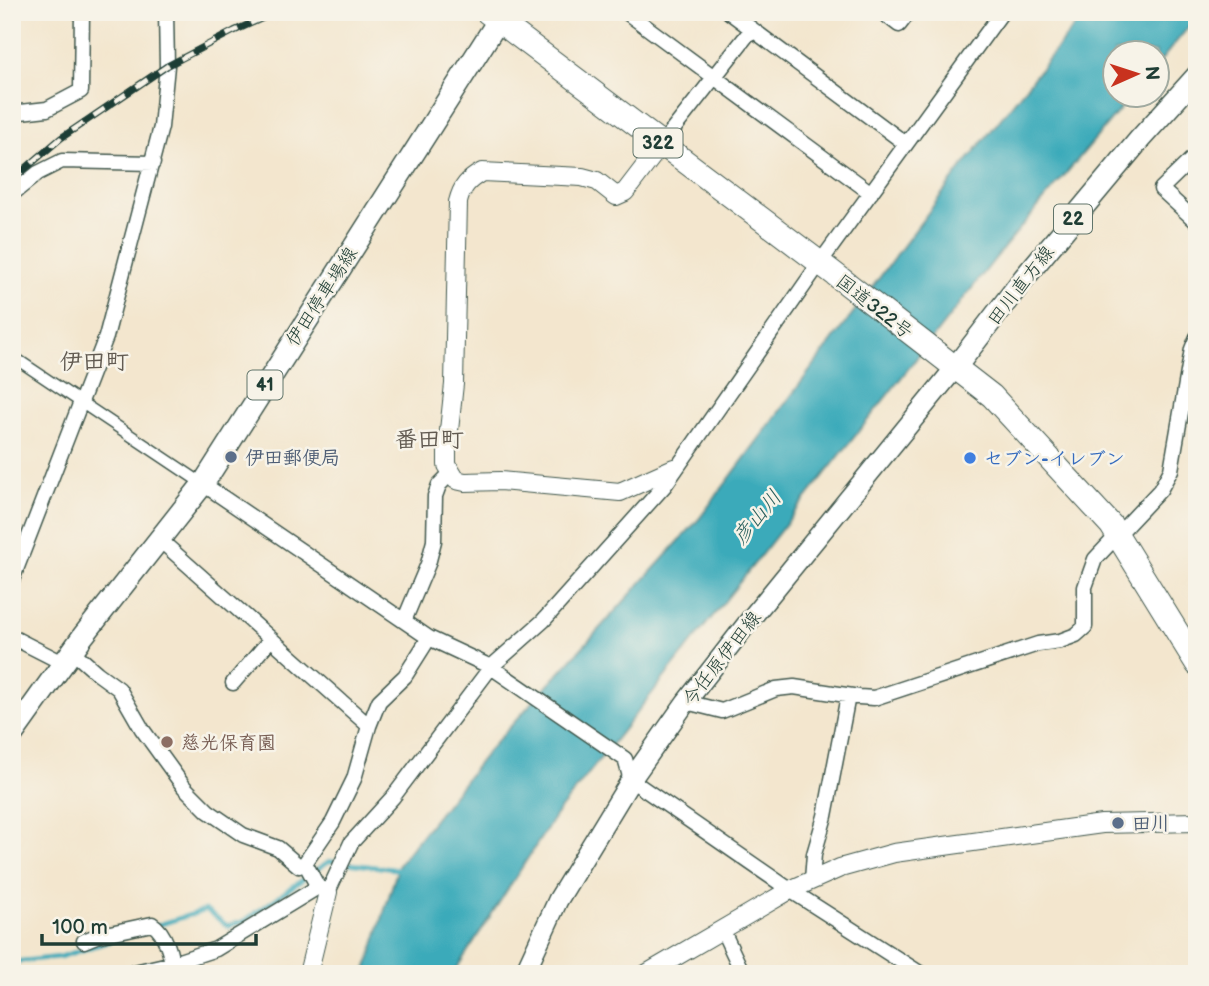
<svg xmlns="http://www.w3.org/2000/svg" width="1209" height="986" font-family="'Balsamiq Sans','Klee One',sans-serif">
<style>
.water{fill:#3baaba;stroke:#2d7477;stroke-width:2}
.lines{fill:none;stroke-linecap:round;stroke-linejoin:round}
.stream{stroke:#3baaba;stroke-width:4.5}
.pedestrian-casing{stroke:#3f564b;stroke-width:13}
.minor-casing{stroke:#3f564b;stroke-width:17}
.tertiary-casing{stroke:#3f564b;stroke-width:20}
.secondary-casing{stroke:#3f564b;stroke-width:22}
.primary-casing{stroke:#3f564b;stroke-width:24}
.trunk-casing{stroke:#3f564b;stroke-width:25}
.pedestrian{stroke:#fff;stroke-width:10}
.minor{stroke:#fff;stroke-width:14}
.tertiary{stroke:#fff;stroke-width:18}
.secondary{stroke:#fff;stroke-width:19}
.primary{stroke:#fff;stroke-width:21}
.trunk{stroke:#fff;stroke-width:23}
.rail-casing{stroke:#1f3d34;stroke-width:7}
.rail{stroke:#f7f3e8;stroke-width:4.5;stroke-dasharray:13;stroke-linecap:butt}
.service-dot{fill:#5c6f8a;stroke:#f7f3e8;stroke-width:2.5}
.shop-dot{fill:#3f7fe0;stroke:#f7f3e8;stroke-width:2.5}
.education-dot{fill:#8d6e63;stroke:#f7f3e8;stroke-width:2.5}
.labels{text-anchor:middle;stroke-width:5;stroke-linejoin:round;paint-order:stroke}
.shield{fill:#f7f3e8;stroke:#60746a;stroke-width:2}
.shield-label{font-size:18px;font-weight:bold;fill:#1f3d34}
.street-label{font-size:19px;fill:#1f3d34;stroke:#f7f3e8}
.service-label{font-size:19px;font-weight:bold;fill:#4e5e75;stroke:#f7f3e8;text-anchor:start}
.shop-label{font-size:19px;font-weight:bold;fill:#366cbe;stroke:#f7f3e8;text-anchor:start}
.education-label{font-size:19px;font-weight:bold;fill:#785e54;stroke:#f7f3e8;text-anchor:start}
.water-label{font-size:21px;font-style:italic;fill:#275e5c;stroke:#f7f3e8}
.quarter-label{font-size:23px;font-weight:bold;fill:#625b52;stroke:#f7f3e8}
</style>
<rect width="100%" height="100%" fill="#f7f3e8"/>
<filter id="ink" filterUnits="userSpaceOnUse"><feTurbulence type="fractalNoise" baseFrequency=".0143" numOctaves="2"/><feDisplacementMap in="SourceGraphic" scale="14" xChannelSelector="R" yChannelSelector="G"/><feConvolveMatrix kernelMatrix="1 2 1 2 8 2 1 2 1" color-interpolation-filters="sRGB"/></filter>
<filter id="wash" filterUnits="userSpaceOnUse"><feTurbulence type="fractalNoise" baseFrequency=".00686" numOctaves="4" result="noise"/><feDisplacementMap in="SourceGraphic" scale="28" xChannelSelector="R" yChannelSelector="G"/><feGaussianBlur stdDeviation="1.57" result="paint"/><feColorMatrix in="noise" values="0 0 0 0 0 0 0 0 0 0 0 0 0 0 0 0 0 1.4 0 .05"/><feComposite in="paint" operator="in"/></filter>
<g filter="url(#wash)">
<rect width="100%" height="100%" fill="#f3e6ce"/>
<path class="water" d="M 1086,12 L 1197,12 L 1197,17 L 1157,65 L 1156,52 L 1114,52 L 1114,94 L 1132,95 L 1006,245 L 555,816 L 453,974 L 365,974 L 399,864 L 489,750 L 699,519 L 963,166 Z"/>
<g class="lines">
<path class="stream" d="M 158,925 L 206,910 L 228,926 L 244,921 L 329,861 L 402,870
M 12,962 L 60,957 L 123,937"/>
</g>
</g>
<g filter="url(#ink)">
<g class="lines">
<defs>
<path id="pedestrian" d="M 12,356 L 203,484"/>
<path id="minor" d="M 626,12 L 871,193
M 729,12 L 906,144
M 882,12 L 899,25 L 909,12
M 12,113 L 47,109 L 81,91 L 82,12
M 661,145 L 752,29
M 1197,154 L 1161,189 L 1197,222
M 12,194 L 38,173 L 62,161 L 153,163
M 203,484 L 429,638 L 491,667 L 625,759 L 631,780 L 790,890 L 921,974
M 160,540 L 369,726
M 12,580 L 106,337 L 123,272 L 161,127 L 167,66 L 166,12
M 404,621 L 428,564 L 434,541 L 435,496 L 439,485 L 450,474
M 12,637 L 63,663
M 72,651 L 97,673 L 119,689 L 142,729 L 184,787 L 208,811 L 243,835 L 278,848 L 299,866 L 305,863
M 233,683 L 271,639
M 686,702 L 722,711 L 776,689 L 794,687 L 859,697 L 874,698 L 1038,644 L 1060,641 L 1076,635 L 1085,627 L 1085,587 L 1095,559 L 1160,490 L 1171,470 L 1192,349 L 1197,337
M 305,863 L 318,887 L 328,892 L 351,843 L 393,797 L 491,667 L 543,621 L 665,485 L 819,264 L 1002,12
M 305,863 L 333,822 L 354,779 L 369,726 L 379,701 L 405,676 L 429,638
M 812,880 L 814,854 L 825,816 L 848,696
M 722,929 L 743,974
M 84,941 L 96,936 L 152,924 C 165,932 174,958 171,974
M 126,974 L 173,963 L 216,949 L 318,887"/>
<path id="tertiary" d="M 661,145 L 625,192 L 616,196 L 597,181 L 582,177 L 482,172 C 468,180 462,186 458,202 L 454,384 L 447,449 L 447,465 L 456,480 L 465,482 L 500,481 L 620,492 L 674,468
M 308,974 L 328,892
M 646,974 L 790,890 L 840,868 L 894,853 L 1102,824 L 1197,822"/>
<path id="secondary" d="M 524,974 L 558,900 L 631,780 L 686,702 L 753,616 L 955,368"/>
<path id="primary" d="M 955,368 L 1024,278 L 1140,139 L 1197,76
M 12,735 L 83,636 L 203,484 L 498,21"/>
<path id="trunk" d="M 487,12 L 832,272 L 992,396 L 1111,525 L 1197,664"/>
</defs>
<use href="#pedestrian" class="pedestrian-casing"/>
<use href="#minor" class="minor-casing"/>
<use href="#tertiary" class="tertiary-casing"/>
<use href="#secondary" class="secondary-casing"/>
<use href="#primary" class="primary-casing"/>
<use href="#trunk" class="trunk-casing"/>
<use href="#pedestrian" class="pedestrian"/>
<use href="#minor" class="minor"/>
<use href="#tertiary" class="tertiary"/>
<use href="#secondary" class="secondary"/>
<use href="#primary" class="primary"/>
<use href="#trunk" class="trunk"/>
<defs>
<path id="rail" d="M 12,180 L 61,138 L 167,66 L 234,31 L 276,12"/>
</defs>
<use href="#rail" class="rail-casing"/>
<use href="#rail" class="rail"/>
</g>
</g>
<g class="service-dot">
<circle cx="231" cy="457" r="7"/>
<circle cx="1118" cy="823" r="7"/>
</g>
<circle class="shop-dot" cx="970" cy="458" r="7"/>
<circle class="education-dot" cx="167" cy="742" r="7"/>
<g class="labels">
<g class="shield">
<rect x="633.5" y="128.5" width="49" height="29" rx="5"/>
<rect x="1054" y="204.5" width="38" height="29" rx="5"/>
<rect x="247.5" y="370.5" width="35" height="29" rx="5"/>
</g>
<g class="shield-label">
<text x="658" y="149">322</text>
<text x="1073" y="225">22</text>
<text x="265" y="391">41</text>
</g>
<g class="street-label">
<text transform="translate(1020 285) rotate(-52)" y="7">田川直方線</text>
<text transform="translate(321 296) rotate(-57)" y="7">伊田停車場線</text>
<text transform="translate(875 306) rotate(38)" y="7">国道322号</text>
<text transform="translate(721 658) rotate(-52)" y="7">今任原伊田線</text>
</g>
<g class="service-label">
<text x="245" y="464">伊田郵便局</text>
<text x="1132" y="830">田川</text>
</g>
<g class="shop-label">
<text x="984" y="465">セブン-イレブン</text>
</g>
<g class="education-label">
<text x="181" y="749">慈光保育園</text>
</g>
<g class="water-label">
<text transform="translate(757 517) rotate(-50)" y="7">彦山川</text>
</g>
<g class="quarter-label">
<text x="94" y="369">伊田町</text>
<text x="429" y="447">番田町</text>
</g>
</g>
<rect width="1209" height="986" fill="none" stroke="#f7f3e8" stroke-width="42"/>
<g transform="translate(1136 74) rotate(87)"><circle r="33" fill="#f7f3e8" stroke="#a1aaa0" stroke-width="2"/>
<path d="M0-5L12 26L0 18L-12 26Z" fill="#c8321e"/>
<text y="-10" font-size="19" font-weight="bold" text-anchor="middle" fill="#1f3d34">N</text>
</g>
<path d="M42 934v10h214v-10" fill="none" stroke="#1f3d34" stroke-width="3.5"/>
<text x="52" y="934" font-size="21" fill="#1f3d34" stroke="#f7f3e8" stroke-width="5" paint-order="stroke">100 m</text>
</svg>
